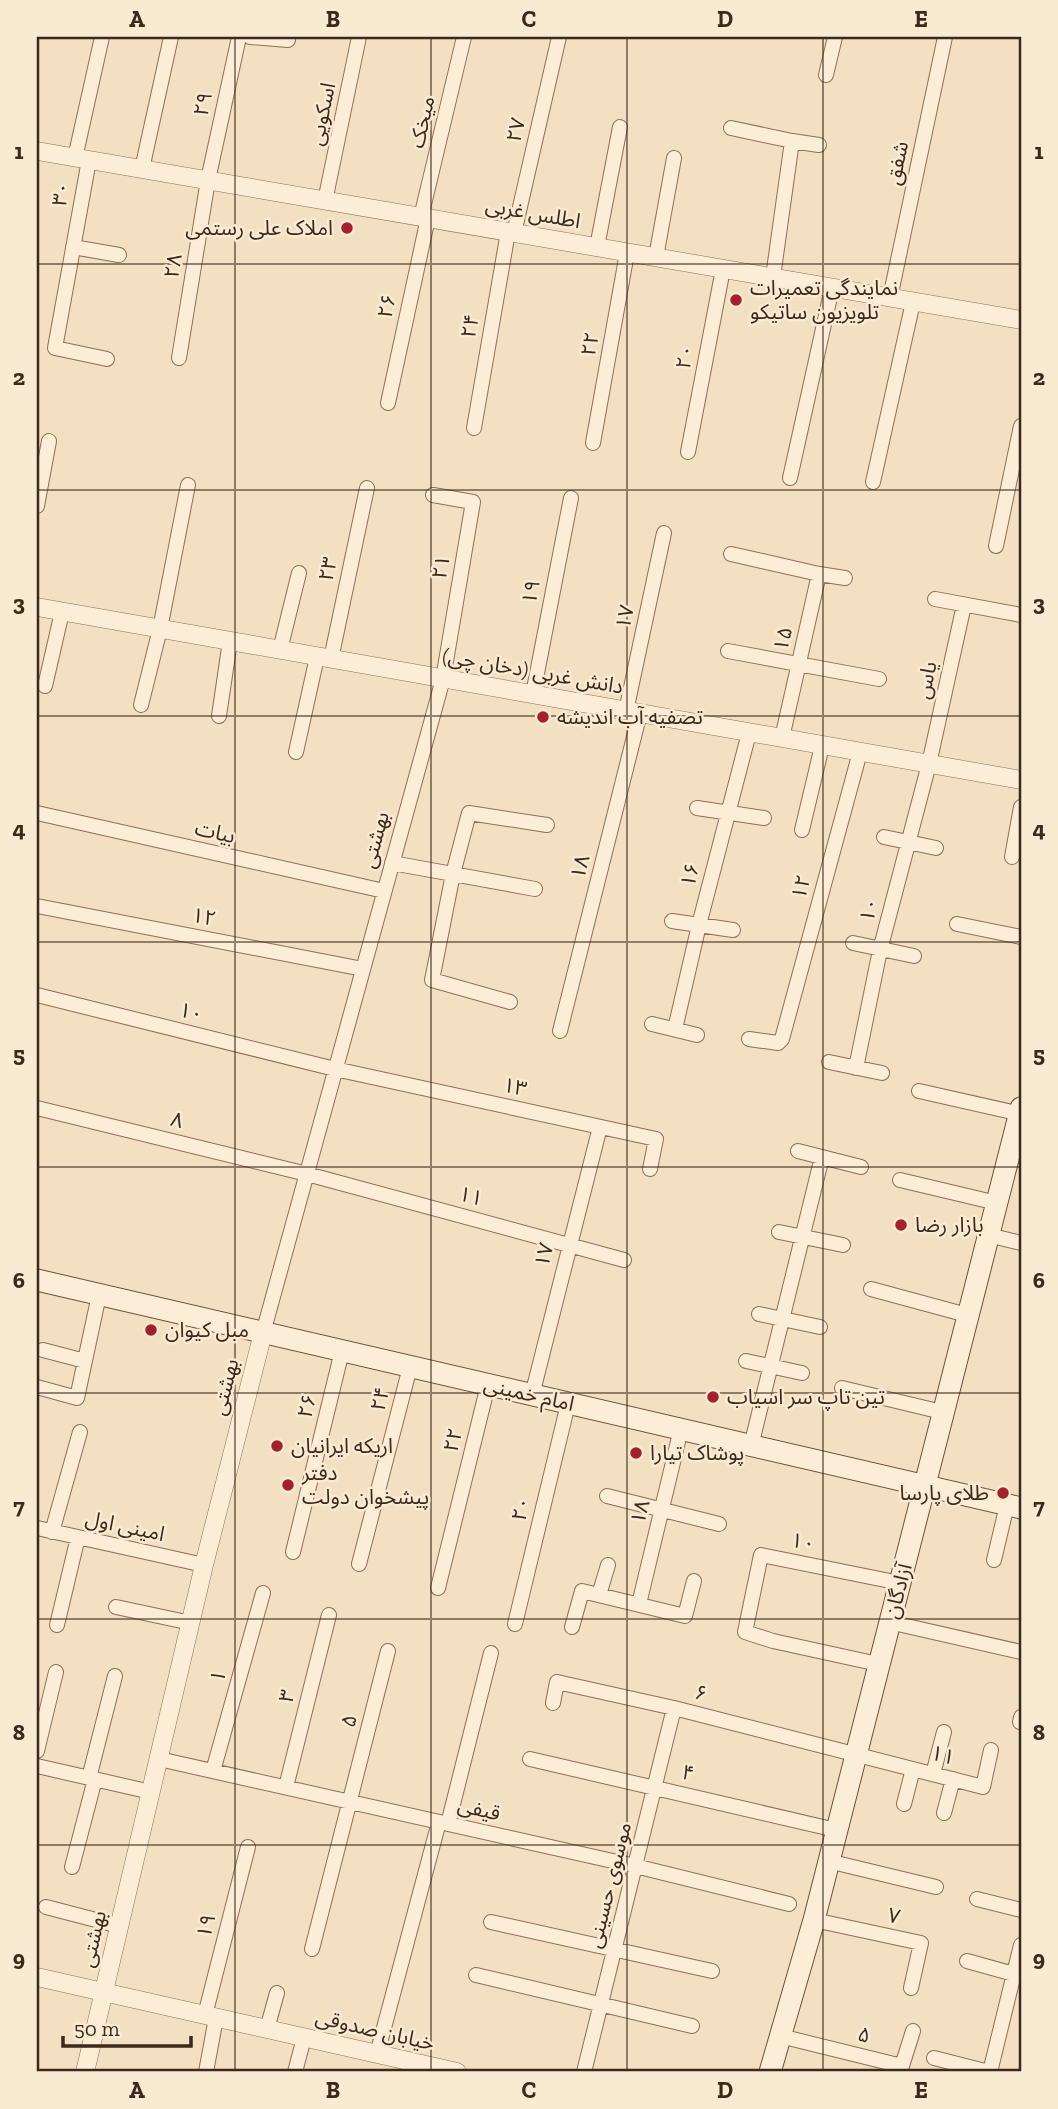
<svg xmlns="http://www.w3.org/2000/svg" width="1058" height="2109" font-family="'Zilla Slab','Noto Sans Arabic',serif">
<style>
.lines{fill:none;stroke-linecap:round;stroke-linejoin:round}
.minor-casing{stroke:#8e6f56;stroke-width:16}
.tertiary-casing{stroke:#8e6f56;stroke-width:19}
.secondary-casing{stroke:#70503a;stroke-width:23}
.minor{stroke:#fcedd6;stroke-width:14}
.tertiary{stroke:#fcedd6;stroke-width:18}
.secondary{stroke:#fcedd6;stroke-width:21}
.grid{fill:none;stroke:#3c291c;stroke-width:2;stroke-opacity:0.55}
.poi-dot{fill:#a4202c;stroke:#f9ead2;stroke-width:2.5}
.labels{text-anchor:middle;stroke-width:5;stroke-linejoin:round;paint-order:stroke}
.street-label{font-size:21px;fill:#3c291c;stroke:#f9ead2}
.poi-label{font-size:21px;fill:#3c291c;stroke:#f9ead2;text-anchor:start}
.neatline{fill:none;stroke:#3c291c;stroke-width:2.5}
.grid-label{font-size:23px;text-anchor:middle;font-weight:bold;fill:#3c291c}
</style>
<rect width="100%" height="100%" fill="#f3dfc1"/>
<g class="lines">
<defs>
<path id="minor" d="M 250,37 L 288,40
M 826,75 L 835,37
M 731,128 L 792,141
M 75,158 L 102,37
M 89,160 L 55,348 L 107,359
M 142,169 L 171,37
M 325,201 L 359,37
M 421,217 L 464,37
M 514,233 L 559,37
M 73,247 L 119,255
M 597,247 L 620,127
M 656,257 L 674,158
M 773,277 L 792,141 L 819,145
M 890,298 L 945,37
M 179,358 L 208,180 L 239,37
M 388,403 L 428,218
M 474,428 L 508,232
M 593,443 L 627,253
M 688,452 L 723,269
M 790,478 L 832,288
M 873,482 L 913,302
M 37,506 L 49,441
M 996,546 L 1021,426
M 731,554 L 819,574
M 935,599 L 1021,615
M 280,650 L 299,573
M 728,651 L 879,679
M 331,659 L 367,488
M 45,686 L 62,612
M 533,694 L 571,498
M 141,705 L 160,629 L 188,485
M 626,711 L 664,533
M 219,716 L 230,641
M 782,738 L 819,574 L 845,578
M 296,752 L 317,657
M 697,808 L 764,818
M 37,813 L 384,891
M 802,830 L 822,746
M 884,837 L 936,848
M 1012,857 L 1021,807
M 392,863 L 535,889
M 37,906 L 363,969
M 672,921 L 733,930
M 957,924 L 1021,937
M 853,943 L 914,956
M 37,995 L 335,1069 L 656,1139 L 650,1169
M 510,1002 L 432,980 L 453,874 L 469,813 L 547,825
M 652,1024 L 697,1035
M 675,1029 L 699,925 L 749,733
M 560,1031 L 640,713
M 749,1039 L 778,1043 L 782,1039 L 860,752
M 829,1062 L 882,1073
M 856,1068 L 880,950 L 929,764 L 964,605
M 919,1091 L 1021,1114
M 37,1108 L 307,1174 L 624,1260
M 798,1151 L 861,1167
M 900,1180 L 997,1203
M 779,1232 L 843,1245
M 988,1235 L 1021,1243
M 871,1289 L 967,1315
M 759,1314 L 820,1327
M 263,1333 L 443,679 L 473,502 L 433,495
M 43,1350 L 85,1361
M 746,1361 L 802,1373
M 37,1387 L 77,1398 L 99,1295
M 842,1388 L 942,1412
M 532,1395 L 600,1127
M 751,1446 L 822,1157
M 607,1496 L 719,1524
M 37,1528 L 204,1565
M 52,1532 L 80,1432
M 293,1552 L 342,1351
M 994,1560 L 1007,1505
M 359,1564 L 410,1367
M 438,1588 L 488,1385
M 599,1595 L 608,1565
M 639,1604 L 681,1429
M 116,1607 L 191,1623
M 889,1622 L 1021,1652
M 515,1624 L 568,1404
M 57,1625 L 78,1537
M 572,1627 L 582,1591 L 685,1616 L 694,1581
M 878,1664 L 773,1641 L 745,1632 L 761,1555 L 900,1583
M 553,1703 L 557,1682 L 674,1708 L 983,1787 L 991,1750
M 1020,1722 L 1021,1717
M 37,1751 L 56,1672
M 159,1759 L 635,1866 L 789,1904
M 530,1759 L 836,1830
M 37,1766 L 151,1792
M 213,1771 L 263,1593
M 933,1774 L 944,1732
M 89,1778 L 115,1676
M 286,1787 L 329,1615
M 904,1804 L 913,1769
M 944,1813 L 953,1779
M 448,1824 L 491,1653
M 828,1861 L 936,1887
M 72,1867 L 95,1779
M 977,1899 L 1021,1910
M 46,1907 L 119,1926
M 814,1920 L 921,1943 L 911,1988
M 491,1922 L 712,1971
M 312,1949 L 388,1651
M 967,1961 L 1021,1976
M 476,1975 L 692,2026
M 205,2015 L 248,1847
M 267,2029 L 277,1993
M 780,2036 L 902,2066 L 913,2031
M 377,2054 L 439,1822
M 934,2058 L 989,2072
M 206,2072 L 216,2018
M 295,2072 L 304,2038
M 584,2072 L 674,1708
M 990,2072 L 1021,1945"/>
<path id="tertiary" d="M 37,151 L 1021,320
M 37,607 L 1021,780
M 37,1977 L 457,2072
M 85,2072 L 204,1565 L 263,1333"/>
<path id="secondary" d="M 37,1280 L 1021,1508
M 770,2072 L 814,1920 L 1021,1108"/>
</defs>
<use href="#minor" class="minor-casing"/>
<use href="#tertiary" class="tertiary-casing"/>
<use href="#secondary" class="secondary-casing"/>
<use href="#minor" class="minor"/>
<use href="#tertiary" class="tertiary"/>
<use href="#secondary" class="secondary"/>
</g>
<path class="grid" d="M 235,37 L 235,2072M 431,37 L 431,2072M 627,37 L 627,2072M 823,37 L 823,2072M 37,264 L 1021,264M 37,490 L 1021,490M 37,716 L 1021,716M 37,942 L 1021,942M 37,1167 L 1021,1167M 37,1393 L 1021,1393M 37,1619 L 1021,1619M 37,1845 L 1021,1845"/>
<g class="poi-dot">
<circle cx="347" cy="228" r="7"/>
<circle cx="736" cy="300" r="7"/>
<circle cx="543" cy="717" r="7"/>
<circle cx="901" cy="1225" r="7"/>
<circle cx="151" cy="1330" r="7"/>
<circle cx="713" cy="1397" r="7"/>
<circle cx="277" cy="1446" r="7"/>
<circle cx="636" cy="1453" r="7"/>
<circle cx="288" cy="1485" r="7"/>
<circle cx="1003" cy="1493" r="7"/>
</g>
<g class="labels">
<g class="street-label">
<text transform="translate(203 104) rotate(-78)" y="7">۲۹</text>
<text transform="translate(322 114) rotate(-78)" y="7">اسکویی</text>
<text transform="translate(422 122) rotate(-77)" y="7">میخک</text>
<text transform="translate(516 130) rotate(-77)" y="7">۲۷</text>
<text transform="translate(897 163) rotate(-78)" y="7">شفق</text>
<text transform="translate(61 194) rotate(-80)" y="7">۳۰</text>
<text transform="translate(533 213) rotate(10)" y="7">اطلس غربی</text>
<text transform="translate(173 266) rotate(-81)" y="7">۲۸</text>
<text transform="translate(387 306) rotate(-78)" y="7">۲۶</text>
<text transform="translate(470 326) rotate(-80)" y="7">۲۴</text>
<text transform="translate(590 344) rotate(-80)" y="7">۲۲</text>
<text transform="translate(685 357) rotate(-79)" y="7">۲۰</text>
<text transform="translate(441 567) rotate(-80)" y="7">۲۱</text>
<text transform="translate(328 569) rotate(-78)" y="7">۲۳</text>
<text transform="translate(531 592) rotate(-79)" y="7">۱۹</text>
<text transform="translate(625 617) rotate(-78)" y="7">۱۷</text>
<text transform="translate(783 639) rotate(-77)" y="7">۱۵</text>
<text transform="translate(533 671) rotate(10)" y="7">دانش غربی (دخان چی)</text>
<text transform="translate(926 680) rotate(-78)" y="7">یاس</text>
<text transform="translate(215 832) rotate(13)" y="7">بیات</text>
<text transform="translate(375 840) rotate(-75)" y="7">بهشتی</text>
<text transform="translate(580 867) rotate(-76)" y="7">۱۸</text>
<text transform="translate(690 875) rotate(-76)" y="7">۱۶</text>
<text transform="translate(801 887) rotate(-75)" y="7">۱۲</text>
<text transform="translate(869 910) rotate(-76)" y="7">۱۰</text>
<text transform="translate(204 917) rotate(11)" y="7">۱۲</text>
<text transform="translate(191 1012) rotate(14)" y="7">۱۰</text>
<text transform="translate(515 1087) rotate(12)" y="7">۱۳</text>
<text transform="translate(177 1120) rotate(14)" y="7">۸</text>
<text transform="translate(471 1196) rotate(15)" y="7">۱۱</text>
<text transform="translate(544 1255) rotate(-76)" y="7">۱۷</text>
<text transform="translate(225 1387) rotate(-76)" y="7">بهشتی</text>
<text transform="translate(529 1394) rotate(13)" y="7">امام خمینی</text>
<text transform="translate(380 1399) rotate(-76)" y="7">۲۴</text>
<text transform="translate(307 1406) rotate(-76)" y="7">۲۶</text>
<text transform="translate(453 1440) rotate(-76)" y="7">۲۲</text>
<text transform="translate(521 1509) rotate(-76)" y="7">۲۰</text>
<text transform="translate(640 1512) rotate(-76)" y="7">۱۸</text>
<text transform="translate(125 1526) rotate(12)" y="7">امینی اول</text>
<text transform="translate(803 1542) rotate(11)" y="7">۱۰</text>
<text transform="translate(898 1591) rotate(-75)" y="7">آزادگان</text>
<text transform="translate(218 1676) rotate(-74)" y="7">۱</text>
<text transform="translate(701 1693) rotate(14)" y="7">۶</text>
<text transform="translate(287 1696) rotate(-76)" y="7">۳</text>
<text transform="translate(349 1721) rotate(-76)" y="7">۵</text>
<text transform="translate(943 1755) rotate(15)" y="7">۱۱</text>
<text transform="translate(688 1773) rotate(14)" y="7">۴</text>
<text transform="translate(479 1809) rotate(13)" y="7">قیفی</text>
<text transform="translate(609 1885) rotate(-76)" y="7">موسوی حسینی</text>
<text transform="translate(894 1916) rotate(12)" y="7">۷</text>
<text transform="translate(206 1926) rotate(-76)" y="7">۱۹</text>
<text transform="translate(93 1939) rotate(-77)" y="7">بهشتی</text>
<text transform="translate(375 2030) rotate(13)" y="7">خیابان صدوقی</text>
<text transform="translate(864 2035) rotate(14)" y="7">۵</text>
</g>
<g class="poi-label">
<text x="333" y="235" text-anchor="end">املاک علی رستمی</text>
<text x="750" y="295">نمایندگی تعمیرات<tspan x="750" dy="24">تلویزیون ساتیکو</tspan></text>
<text x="557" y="724">تصفیه آب اندیشه</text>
<text x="915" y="1232">بازار رضا</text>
<text x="165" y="1337">مبل کیوان</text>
<text x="727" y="1404">تین تاپ سر اسیاب</text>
<text x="291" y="1453">اریکه ایرانیان</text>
<text x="650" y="1460">پوشاک تیارا</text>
<text x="302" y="1480">دفتر<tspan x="302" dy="24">پیشخوان دولت</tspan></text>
<text x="989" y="1500" text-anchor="end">طلای پارسا</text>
</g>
</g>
<rect width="1058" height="2109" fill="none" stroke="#f9ead2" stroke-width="77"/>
<path d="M63 2036v10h128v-10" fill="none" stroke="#3c291c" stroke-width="3.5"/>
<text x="74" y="2036" font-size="21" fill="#3c291c" stroke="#f9ead2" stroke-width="5" paint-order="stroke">50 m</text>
<rect x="38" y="38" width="982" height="2032" class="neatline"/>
<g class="grid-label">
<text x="137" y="27">A</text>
<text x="333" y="27">B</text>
<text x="529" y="27">C</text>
<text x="725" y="27">D</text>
<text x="921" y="27">E</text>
<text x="19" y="159">1</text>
<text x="1039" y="159">1</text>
<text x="19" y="385">2</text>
<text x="1039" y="385">2</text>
<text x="19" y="611">3</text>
<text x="1039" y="611">3</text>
<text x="19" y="837">4</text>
<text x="1039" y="837">4</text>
<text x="19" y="1062">5</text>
<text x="1039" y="1062">5</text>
<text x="19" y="1288">6</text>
<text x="1039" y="1288">6</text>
<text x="19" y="1514">7</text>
<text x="1039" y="1514">7</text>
<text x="19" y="1740">8</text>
<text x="1039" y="1740">8</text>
<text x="19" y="1966">9</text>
<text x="1039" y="1966">9</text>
<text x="137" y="2098">A</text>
<text x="333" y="2098">B</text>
<text x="529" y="2098">C</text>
<text x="725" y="2098">D</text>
<text x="921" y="2098">E</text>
</g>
</svg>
